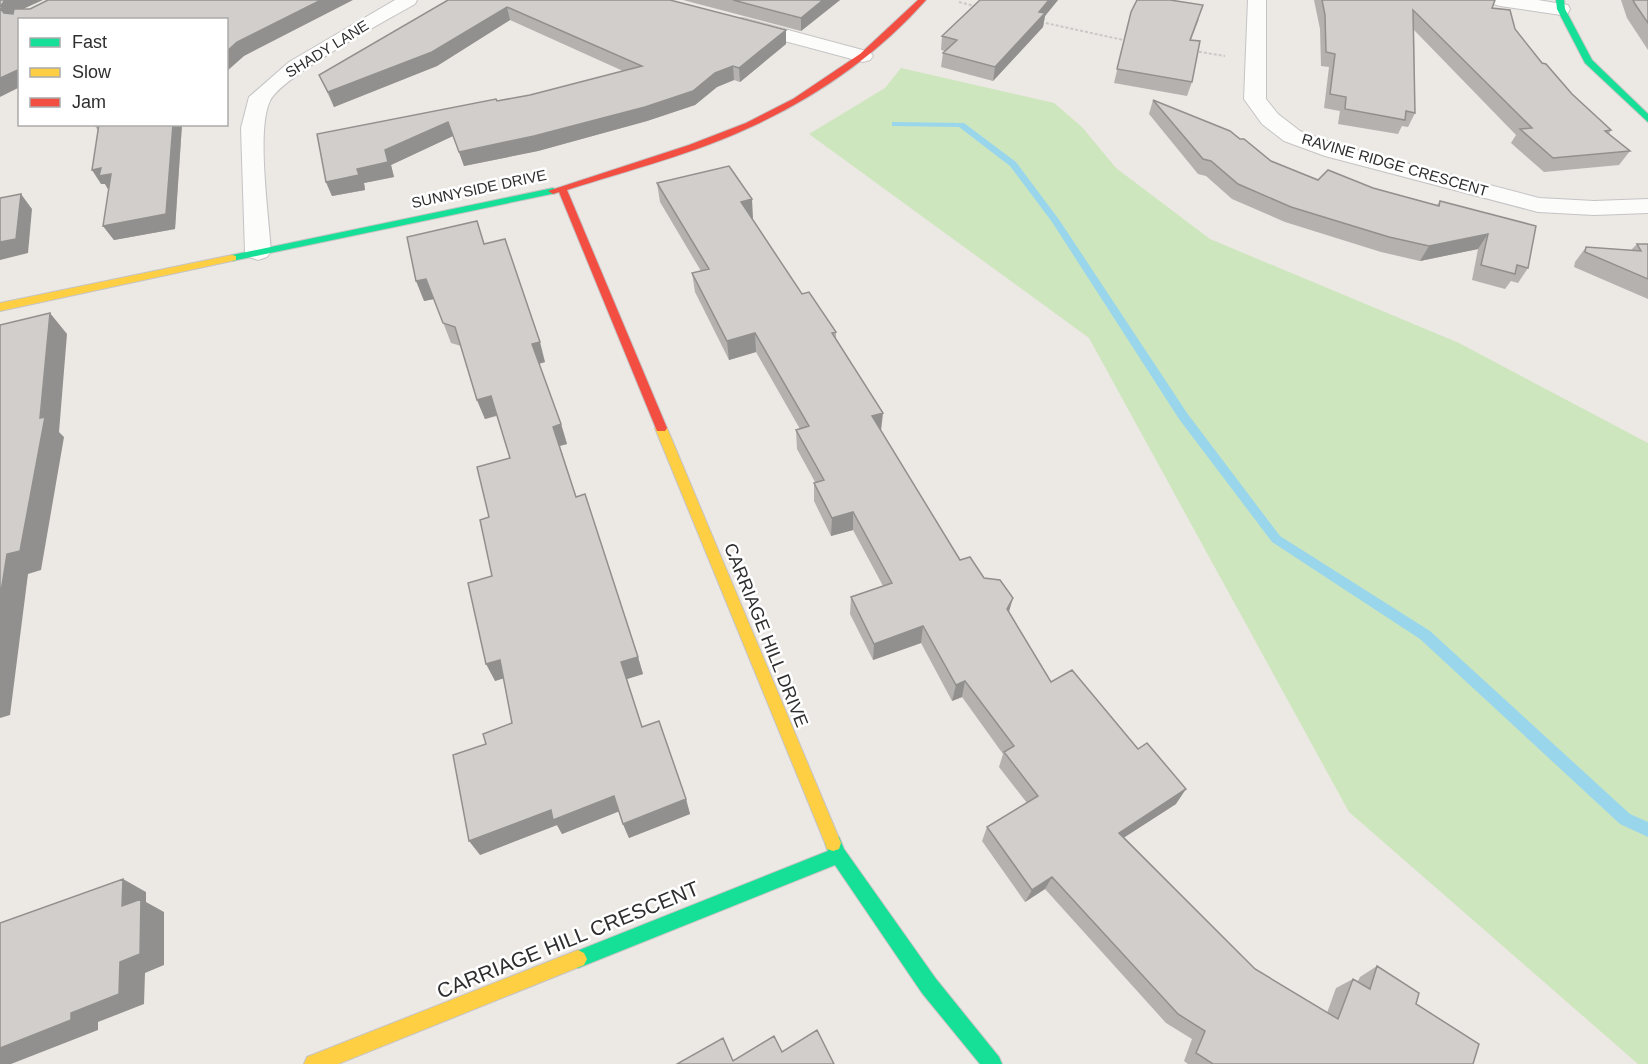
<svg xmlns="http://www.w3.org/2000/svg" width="1648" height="1064" font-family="Helvetica,sans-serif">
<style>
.green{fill:#cee6be}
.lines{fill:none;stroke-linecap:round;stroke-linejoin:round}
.stream{fill:#99d6ec;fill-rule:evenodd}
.street-casing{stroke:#c5c4c5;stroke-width:2}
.fast-casing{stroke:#c5c4c5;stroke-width:2}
.slow-casing{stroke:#c5c4c5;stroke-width:2}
.jam-casing{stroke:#c5c4c5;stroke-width:2}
.path{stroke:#c9c9c8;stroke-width:2;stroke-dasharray:3 2;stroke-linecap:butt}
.street{fill:#fcfcfb;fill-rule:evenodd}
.fast{fill:#16e098;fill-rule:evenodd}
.slow{fill:#ffcf43;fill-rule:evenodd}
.jam{fill:#f24e42;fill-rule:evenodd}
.wall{fill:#b4b1af}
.shaded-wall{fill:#92908e}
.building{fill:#d1cecb;stroke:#92908e;stroke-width:1.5}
.labels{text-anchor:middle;stroke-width:5;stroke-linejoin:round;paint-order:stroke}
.far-street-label{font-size:15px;fill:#2e2e2e;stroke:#fff}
.street-label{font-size:18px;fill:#2e2e2e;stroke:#fff}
.near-street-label{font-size:21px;fill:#2e2e2e;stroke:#fff}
</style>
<rect width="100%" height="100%" fill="#ece8e4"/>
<path class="green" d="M 901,68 L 1054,103 L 1082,127 L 1116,168 L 1210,239 L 1459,343 L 1648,443 L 1648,1064 L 1638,1064 L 1349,812 L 1089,338 L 809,134 L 885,88 Z"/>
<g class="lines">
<path class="stream" d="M 892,122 L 964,123 L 1016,162 L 1060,221 L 1187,413 L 1280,536 L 1430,631 L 1630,814 L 1648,822 L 1648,837 L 1620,824 L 1420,639 L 1272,542 L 1179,419 L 1052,222 L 1010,166 L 959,127 L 895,126 L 892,126 Z"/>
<defs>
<path id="street" d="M 395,0 L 417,0 L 415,4 C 387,20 281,77 270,101 C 256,129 269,217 271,252 L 267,257 L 258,260 L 249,257 L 245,252 L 241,128 L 249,97 L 289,62 Z
M 1248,0 L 1266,0 L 1266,99 L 1278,114 L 1300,131 L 1341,146 L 1539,198 L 1594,201 L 1648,199 L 1648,213 L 1594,215 L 1538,212 L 1325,156 L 1284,141 L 1262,124 L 1244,99 Z
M 1491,0 L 1538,0 L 1568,5 L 1570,9 L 1568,13 L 1561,15 L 1500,6 L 1493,4 Z
M 743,18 L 870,52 L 873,56 L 870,60 L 863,62 L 736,28 L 733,24 L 736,20 Z"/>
<path id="fast" d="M 1556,0 L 1564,0 L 1565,9 L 1592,60 L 1648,114 L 1648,122 L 1585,63 L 1557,9 Z
M 553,188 L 558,191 L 556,193 L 232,261 L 227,258 L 232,255 Z
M 833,835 L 839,837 L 844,849 L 936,979 L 999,1057 L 1002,1064 L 980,1064 L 922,993 L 835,865 L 578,968 L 572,965 L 569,959 L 572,953 L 828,851 L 825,843 L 827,837 Z"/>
<path id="slow" d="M 232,255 L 236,256 L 236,260 L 0,311 L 0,303 Z
M 661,424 L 667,428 L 841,843 L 839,849 L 833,851 L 827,849 L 825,843 L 655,428 Z
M 578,950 L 584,953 L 587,959 L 584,965 L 338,1064 L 304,1064 L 307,1057 Z"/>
<path id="jam" d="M 918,0 L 926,0 C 879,53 818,96 753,126 C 694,154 629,170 567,190 L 667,428 L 665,431 L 657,431 L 559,192 L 553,194 L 548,191 L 689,145 L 746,123 L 793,99 L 860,54 Z"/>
</defs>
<use href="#street" class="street-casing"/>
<use href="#fast" class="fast-casing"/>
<use href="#slow" class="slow-casing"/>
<use href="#jam" class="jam-casing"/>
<path class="path" d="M 959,2 L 978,7
M 1041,22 L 1128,41
M 1194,51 L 1225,56"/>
<use href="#street" class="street"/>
<use href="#fast" class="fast"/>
<use href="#slow" class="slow"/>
<use href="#jam" class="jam"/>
</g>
<path class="wall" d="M 448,0 L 786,30 L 786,44 L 740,82 L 734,80 L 717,87 L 695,105 L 647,121 L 538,151 L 464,166 L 453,136 L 391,165 L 394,177 L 364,183 L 365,190 L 332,196 L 326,182 L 497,101 L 530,95 L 623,71 L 510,20 L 437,66 L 334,107 L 319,75 Z
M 683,0 L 840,0 L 801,31 Z
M 980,0 L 1058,0 L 1045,16 L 1043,27 L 993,81 L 941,67 L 943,53 L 945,51 L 941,50 L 942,36 Z
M 1314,0 L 1495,0 L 1492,8 L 1515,29 L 1542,63 L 1572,94 L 1611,130 L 1609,134 L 1630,151 L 1619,165 L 1544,172 L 1511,143 L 1516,135 L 1414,30 L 1415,113 L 1408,127 L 1402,126 L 1398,134 L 1338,124 L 1340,111 L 1324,108 L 1329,67 L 1321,66 L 1320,29 Z
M 1621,0 L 1648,0 L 1648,50 L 1627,18 Z
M 1131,12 L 1199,19 L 1191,40 L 1192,82 L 1187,96 L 1114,83 Z
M 1153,100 L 1240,139 L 1271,161 L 1318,180 L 1373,188 L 1437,205 L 1440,201 L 1536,226 L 1528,268 L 1518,283 L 1511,281 L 1505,289 L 1472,280 L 1478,249 L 1420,261 L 1381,252 L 1285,222 L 1232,199 L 1206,176 L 1198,174 L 1149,114 Z
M 94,124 L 182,124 L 175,229 L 114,240 L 103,226 L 109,190 L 105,184 L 101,184 L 98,131 Z
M 657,183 L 753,218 L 751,219 L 802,294 L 836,332 L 836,339 L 881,431 L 960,560 L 984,578 L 1009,612 L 1051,682 L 1176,804 L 1124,837 L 1255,969 L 1327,1013 L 1336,988 L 1353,979 L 1358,981 L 1360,977 L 1377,966 L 1416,1004 L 1473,1064 L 1188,1064 L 1184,1061 L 1192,1039 L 1166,1023 L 1045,889 L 1025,902 L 982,841 L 987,827 L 1027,803 L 999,767 L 1003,754 L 962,697 L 952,701 L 921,643 L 873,660 L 850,614 L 851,597 L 883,586 L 853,530 L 831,536 L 814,501 L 814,483 L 815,482 L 797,449 L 796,430 L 800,429 L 756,352 L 729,360 L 695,292 L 692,273 L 701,271 L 660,202 Z
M 484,244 L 545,362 L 539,364 L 561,424 L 567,444 L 560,446 L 576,497 L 638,657 L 643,674 L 627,679 L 642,727 L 686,799 L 690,814 L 629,838 L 623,824 L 619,811 L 562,834 L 557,825 L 480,855 L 486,744 L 512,723 L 503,678 L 495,681 L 492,576 L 489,517 L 510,458 L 497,416 L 485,419 L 477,400 L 461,346 L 451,343 L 434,299 L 424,301 Z
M 1637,244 L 1648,244 L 1648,299 L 1574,267 L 1575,262 L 1586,247 L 1631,250 Z"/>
<path class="shaded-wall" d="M 3,0 L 43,0 L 12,14 L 8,21 L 0,9 Z
M 321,0 L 353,0 L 244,56 L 226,72 L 226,52 L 237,42 Z
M 823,0 L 840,0 L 801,31 L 801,18 Z
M 1049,0 L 1058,0 L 1045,16 L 1043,27 L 993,81 L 995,67 Z
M 507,7 L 510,20 L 437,66 L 334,107 L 328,92 Z
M 786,30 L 786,44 L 740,82 L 739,68 Z
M 733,66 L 734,80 L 717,87 L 695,105 L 647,121 L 538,151 L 464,166 L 459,152 L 715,73 Z
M 20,69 L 20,87 L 0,97 L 0,78 Z
M 448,122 L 453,136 L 391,165 L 394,177 L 364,183 L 365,190 L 332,196 L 326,182 L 385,150 Z
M 173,124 L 182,124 L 175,229 L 114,240 L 103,226 Z
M 101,168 L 111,174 L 109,191 L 105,184 L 101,184 L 92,170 Z
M 21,194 L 32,209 L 28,253 L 0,260 L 0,242 Z
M 752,199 L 753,218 L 742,221 L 741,202 Z
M 1488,234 L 1478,249 L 1420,261 L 1429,246 Z
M 426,279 L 434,299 L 424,301 L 416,281 Z
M 50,313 L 67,334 L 59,432 L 64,437 L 41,570 L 28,574 L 10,715 L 0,718 L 0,598 L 7,554 L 40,418 Z
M 755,333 L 756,352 L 729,360 L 727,341 Z
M 540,342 L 545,362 L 538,364 L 532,344 Z
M 491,396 L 498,415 L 485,419 L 477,400 Z
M 883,413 L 881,431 L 870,435 L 872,416 Z
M 561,424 L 567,444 L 559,446 L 553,427 Z
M 853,512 L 853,530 L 831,536 L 832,518 Z
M 1013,598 L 1008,615 L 1007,609 Z
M 923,626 L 921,643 L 873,660 L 874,644 Z
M 638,657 L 643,674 L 627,679 L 621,662 Z
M 500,660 L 508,677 L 495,681 L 486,664 Z
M 965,681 L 962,697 L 952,701 L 956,685 Z
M 1186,789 L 1176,804 L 1111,846 L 1119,833 Z
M 614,796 L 620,811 L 562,834 L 557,825 L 480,855 L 469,841 L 551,810 Z
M 686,799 L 690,814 L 629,838 L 623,824 Z
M 1052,877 L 1045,889 L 1025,902 L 1032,890 Z
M 123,879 L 146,892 L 146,902 L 164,912 L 164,965 L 145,973 L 144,1004 L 98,1022 L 98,1030 L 11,1064 L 0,1064 L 0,1048 L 122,906 Z"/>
<path class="building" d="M 0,0 L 5,0 L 0,7 Z
M 48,0 L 321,0 L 237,42 L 226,52 L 226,20 L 20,20 L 20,69 L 0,78 L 0,8 L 4,13 L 13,14 L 14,9 L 30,9 Z
M 448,0 L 670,0 L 786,30 L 739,68 L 733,66 L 715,73 L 693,91 L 645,107 L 534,136 L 459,152 L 448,122 L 385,150 L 388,162 L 357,169 L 359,175 L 326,182 L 317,134 L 496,99 L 497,101 L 530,95 L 642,66 L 507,7 L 432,52 L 328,92 L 319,75 Z
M 733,0 L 823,0 L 801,18 Z
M 980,0 L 1049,0 L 1039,12 L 1045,13 L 995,67 L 943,53 L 957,40 L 942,36 Z
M 1137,0 L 1170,0 L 1203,5 L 1190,40 L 1200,41 L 1192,82 L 1117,69 L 1131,12 Z
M 1322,0 L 1495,0 L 1492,8 L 1510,10 L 1515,29 L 1542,63 L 1546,64 L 1572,94 L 1611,130 L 1605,131 L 1630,151 L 1553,158 L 1520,129 L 1532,128 L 1413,10 L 1415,113 L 1406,111 L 1405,120 L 1345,109 L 1346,97 L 1330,94 L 1335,54 L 1326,52 L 1325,15 Z
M 1633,0 L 1648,0 L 1648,23 L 1635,4 Z
M 1153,100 L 1230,131 L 1240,139 L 1244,139 L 1271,161 L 1318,180 L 1328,170 L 1373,188 L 1439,206 L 1440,201 L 1536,226 L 1528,268 L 1517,265 L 1515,274 L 1481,265 L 1488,234 L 1429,246 L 1389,237 L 1291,207 L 1238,184 L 1211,161 L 1203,159 Z
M 99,124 L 173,124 L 166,214 L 103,226 L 111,174 L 99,176 L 101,168 L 92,170 Z
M 729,166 L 752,199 L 741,202 L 802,294 L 809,292 L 836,332 L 832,333 L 883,413 L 872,416 L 960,560 L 970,557 L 984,578 L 1000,580 L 1013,598 L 1007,609 L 1051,682 L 1072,670 L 1138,749 L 1147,743 L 1186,789 L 1119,833 L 1255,969 L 1338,1019 L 1353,979 L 1370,989 L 1377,966 L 1419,993 L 1416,1004 L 1479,1044 L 1473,1064 L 1213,1064 L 1196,1053 L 1205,1031 L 1178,1014 L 1052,877 L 1032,890 L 987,827 L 1038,796 L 1004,752 L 1014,746 L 965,681 L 956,685 L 923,626 L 874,644 L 851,597 L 892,583 L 853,512 L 832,518 L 814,483 L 824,480 L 796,430 L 809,426 L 755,333 L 727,341 L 692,273 L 709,269 L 657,183 Z
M 21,194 L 16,239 L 0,242 L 0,198 Z
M 477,221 L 484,244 L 505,239 L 540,342 L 532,344 L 561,424 L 553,427 L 576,497 L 585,494 L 638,657 L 621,662 L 642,727 L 659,721 L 686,799 L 623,824 L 614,796 L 553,820 L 551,810 L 469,841 L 453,755 L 486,744 L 483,734 L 512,723 L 500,660 L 486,664 L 468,583 L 492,576 L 480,520 L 489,517 L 477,467 L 510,458 L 491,396 L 477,400 L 455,327 L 443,323 L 426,279 L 416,281 L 407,237 Z
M 1637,244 L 1648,244 L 1648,279 L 1585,252 L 1586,247 L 1641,251 Z
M 50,313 L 40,418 L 45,417 L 20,551 L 7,554 L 0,598 L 0,325 Z
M 123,879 L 122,906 L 141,899 L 140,954 L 120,962 L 119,994 L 71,1013 L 71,1020 L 0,1048 L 0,923 Z
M 817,1030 L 834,1064 L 677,1064 L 723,1038 L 733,1061 L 774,1036 L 782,1052 Z"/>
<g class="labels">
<g class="far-street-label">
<text transform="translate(327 49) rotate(-32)" y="5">SHADY LANE</text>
<text transform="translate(1395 165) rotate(16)" y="5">RAVINE RIDGE CRESCENT</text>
<text transform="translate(479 189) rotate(-12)" y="5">SUNNYSIDE DRIVE</text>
</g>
<g class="street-label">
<text transform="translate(766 635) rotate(68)" y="6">CARRIAGE HILL DRIVE</text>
</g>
<g class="near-street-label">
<text transform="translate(568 940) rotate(-22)" y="7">CARRIAGE HILL CRESCENT</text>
</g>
</g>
<rect x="18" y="18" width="210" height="108" fill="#ffffff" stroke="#ababab" stroke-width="1.5"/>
<rect x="30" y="38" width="30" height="9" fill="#16e098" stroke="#ababab" stroke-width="1.5"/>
<text x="72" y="48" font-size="18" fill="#2e2e2e">Fast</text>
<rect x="30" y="68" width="30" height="9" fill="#ffcf43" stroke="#ababab" stroke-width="1.5"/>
<text x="72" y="78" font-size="18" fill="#2e2e2e">Slow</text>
<rect x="30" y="98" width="30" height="9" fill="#f24e42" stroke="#ababab" stroke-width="1.5"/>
<text x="72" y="108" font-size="18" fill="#2e2e2e">Jam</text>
</svg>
